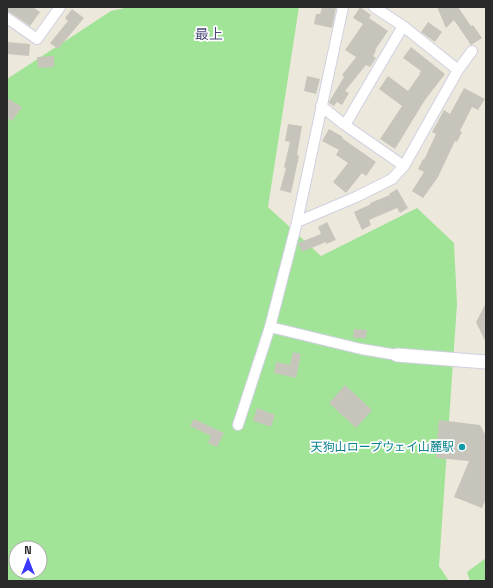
<svg xmlns="http://www.w3.org/2000/svg" width="493" height="588" font-family="'Space Grotesk','Noto Sans JP',sans-serif">
<style>
.green{fill:#a2e497;fill-rule:evenodd}
.building{fill:#c7c5bb}
.lines{fill:none;stroke-linecap:round;stroke-linejoin:round}
.minor-casing{stroke:#d0d0e3;stroke-width:12}
.tertiary-casing{stroke:#d0d0e3;stroke-width:15}
.minor{stroke:#fff;stroke-width:10}
.tertiary{stroke:#fff;stroke-width:13}
.culture-dot{fill:#0f9aa8;stroke:#fff;stroke-width:1.5}
.labels{text-anchor:middle;stroke-width:3.5;stroke-linejoin:round;paint-order:stroke}
.culture-label{font-size:12px;fill:#0d838f;stroke:#fff;text-anchor:end}
.quarter-label{font-size:14px;fill:#4a497b;stroke:#fff}
</style>
<rect width="100%" height="100%" fill="#ece8db"/>
<path class="green" d="M 129,7 L 299,7 L 268,207 L 321,256 L 417,208 L 454,243 L 457,304 L 439,566 L 449,581 L 7,581 L 7,79 L 111,11 ZM 16,548 L 40,548 L 40,572 L 16,572 Z
M 486,558 L 486,581 L 470,581 L 467,572 Z"/>
<path class="building" d="M 7,7 L 33,7 L 40,12 L 30,26 L 11,13 L 7,12 Z
M 322,7 L 336,7 L 332,28 L 314,24 L 316,14 L 320,14 Z
M 360,7 L 371,15 L 369,18 L 388,31 L 375,50 L 376,51 L 373,56 L 376,58 L 370,67 L 366,65 L 345,91 L 349,93 L 342,105 L 337,102 L 334,106 L 329,103 L 329,102 L 344,77 L 342,75 L 356,57 L 345,50 L 363,24 L 353,18 Z
M 437,7 L 458,7 L 471,26 L 473,25 L 482,38 L 471,45 L 454,20 L 446,28 Z
M 72,9 L 84,18 L 58,49 L 50,43 L 68,21 L 65,18 Z
M 428,22 L 442,32 L 435,42 L 421,32 Z
M 7,42 L 30,44 L 29,56 L 7,54 Z
M 411,47 L 445,74 L 425,100 L 395,149 L 380,139 L 402,106 L 379,89 L 388,76 L 408,91 L 420,74 L 419,74 L 421,71 L 403,58 Z
M 54,56 L 54,67 L 38,68 L 37,57 Z
M 307,76 L 320,79 L 316,94 L 304,91 Z
M 464,88 L 485,99 L 478,110 L 472,107 L 460,131 L 462,132 L 457,142 L 455,141 L 438,177 L 423,198 L 412,191 L 424,172 L 418,169 L 423,159 L 424,160 L 436,134 L 432,132 L 436,125 L 444,110 L 450,114 Z
M 7,98 L 22,107 L 12,121 L 7,118 Z
M 288,124 L 302,126 L 297,155 L 299,156 L 291,193 L 280,190 L 286,168 L 284,167 L 290,142 L 285,141 Z
M 329,129 L 343,137 L 342,138 L 376,162 L 366,176 L 362,173 L 346,193 L 333,182 L 348,163 L 336,155 L 339,150 L 322,141 Z
M 397,189 L 408,208 L 400,213 L 397,208 L 369,220 L 371,225 L 362,230 L 354,212 L 371,204 L 370,203 L 390,195 L 389,194 Z
M 327,222 L 336,240 L 326,244 L 326,242 L 302,252 L 298,243 L 321,234 L 318,227 Z
M 486,303 L 486,343 L 476,322 Z
M 354,329 L 367,330 L 366,338 L 353,338 Z
M 293,352 L 301,354 L 296,378 L 274,373 L 276,362 L 290,365 Z
M 345,385 L 372,410 L 356,428 L 329,403 Z
M 257,408 L 275,415 L 271,427 L 253,421 Z
M 194,419 L 224,433 L 217,447 L 208,443 L 211,436 L 190,426 Z
M 439,420 L 480,425 L 486,436 L 486,499 L 482,508 L 454,497 L 469,461 L 436,458 Z"/>
<g class="lines">
<defs>
<path id="minor" d="M 7,18 L 37,39 L 60,7
M 458,70 L 472,51
M 321,106 L 345,125 L 404,166
M 345,125 L 403,26
M 297,222 L 356,197 L 392,179 L 404,166 L 458,70 L 403,26 L 374,7
M 270,327 L 361,349 L 397,355
M 238,425 L 270,327 L 297,222 L 343,7"/>
<path id="tertiary" d="M 397,355 L 486,362"/>
</defs>
<use href="#minor" class="minor-casing"/>
<use href="#tertiary" class="tertiary-casing"/>
<use href="#minor" class="minor"/>
<use href="#tertiary" class="tertiary"/>
</g>
<circle class="culture-dot" cx="462" cy="447" r="4"/>
<g class="labels">
<g class="culture-label">
<text x="454" y="451">天狗山ロープウェイ山麓駅</text>
</g>
<g class="quarter-label">
<text x="209" y="39">最上</text>
</g>
</g>
<rect width="493" height="588" fill="none" stroke="#2a2a2a" stroke-width="16"/>
<g transform="translate(28 560)"><circle r="19" fill="#ffffff" stroke="#aaaaaa"/>
<path d="M0-3L7 15L0 10L-7 15Z" fill="#3938fc"/>
<text y="-6" font-size="11" font-weight="bold" text-anchor="middle" fill="#2a2a2a">N</text>
</g>
</svg>
